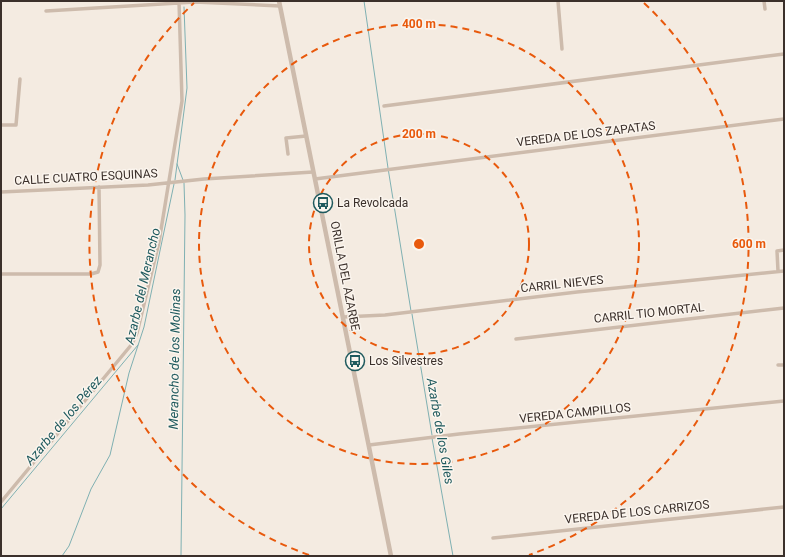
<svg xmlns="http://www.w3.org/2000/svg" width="785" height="557" font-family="Roboto,sans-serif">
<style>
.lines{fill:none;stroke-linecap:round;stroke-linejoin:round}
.stream{stroke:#7fb0b2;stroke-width:1}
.minor{stroke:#cdbbac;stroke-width:3.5}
.tertiary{stroke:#cdbbac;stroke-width:4.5}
.ring{fill:none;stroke:#e8590c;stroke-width:2;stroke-dasharray:7 5}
.labels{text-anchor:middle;stroke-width:3;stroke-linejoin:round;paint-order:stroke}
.street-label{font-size:12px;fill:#3b302b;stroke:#fbf5ee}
.poi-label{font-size:12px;fill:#3b302b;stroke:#fbf5ee;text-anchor:start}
.water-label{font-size:13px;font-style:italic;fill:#1f5a5e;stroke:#fbf5ee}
.centre{fill:#e8590c;stroke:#fbf5ee;stroke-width:2}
.ring-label{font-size:12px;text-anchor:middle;font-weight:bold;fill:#e8590c;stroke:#fbf5ee;stroke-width:3;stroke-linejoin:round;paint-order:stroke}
</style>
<rect width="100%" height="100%" fill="#f4ebe1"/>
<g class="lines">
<path class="stream" d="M 364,1 L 388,168 L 411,311
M 177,164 L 183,180
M 175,180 L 187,88 L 184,7
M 412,314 L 432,435
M 432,438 L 453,556
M 1,509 L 138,345
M 62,556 L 69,546 L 91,489 L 110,455 L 129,373 L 144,327 L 174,184
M 181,556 L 185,215 L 184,183"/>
<path class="minor" d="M 558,1 L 562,49
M 764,1 L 765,9
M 46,11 L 195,2 L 280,6
M 384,106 L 784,54
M 1,125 L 16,125 L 20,79
M 288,154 L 286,138 L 306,136
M 315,179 L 784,119
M 1,192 L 148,185 L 204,179 L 313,172
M 778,271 L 777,251 L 784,250
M 1,274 L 91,274 L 98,272 L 100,265 L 99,187
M 343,317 L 385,315 L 577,292 L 784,271
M 516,339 L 784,308
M 778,365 L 784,365
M 369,445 L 459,434 L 784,401
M 1,502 L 132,344 L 137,333 L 159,242 L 182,101 L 179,1
M 493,538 L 784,507"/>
<path class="tertiary" d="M 279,1 L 391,556"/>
</g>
<g class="ring">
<circle cx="419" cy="244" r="110"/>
<circle cx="419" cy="244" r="220"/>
<path d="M309 555A330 330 0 0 1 194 3M644 3A330 330 0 0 1 529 555"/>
</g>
<defs>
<symbol id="bus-ring" viewBox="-11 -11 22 22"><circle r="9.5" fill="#fbf5ee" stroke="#1f5a5e" stroke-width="1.5"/><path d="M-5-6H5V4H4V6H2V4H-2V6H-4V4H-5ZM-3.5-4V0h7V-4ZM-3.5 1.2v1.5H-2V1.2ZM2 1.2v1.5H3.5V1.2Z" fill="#1f5a5e"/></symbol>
</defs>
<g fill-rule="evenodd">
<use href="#bus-ring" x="312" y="192" width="22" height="22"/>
<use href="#bus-ring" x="344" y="350" width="22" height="22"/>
</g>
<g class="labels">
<g class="street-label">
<text transform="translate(586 134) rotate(-7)" y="4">VEREDA DE LOS ZAPATAS</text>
<text transform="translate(86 177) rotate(-3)" y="4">CALLE CUATRO ESQUINAS</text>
<text transform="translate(345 276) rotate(79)" y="4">ORILLA DEL AZARBE</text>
<text transform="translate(562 284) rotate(-6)" y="4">CARRIL NIEVES</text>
<text transform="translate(649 313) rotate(-6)" y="4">CARRIL TIO MORTAL</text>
<text transform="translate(575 413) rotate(-6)" y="4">VEREDA CAMPILLOS</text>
<text transform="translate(637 512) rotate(-6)" y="4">VEREDA DE LOS CARRIZOS</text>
</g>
<g class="poi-label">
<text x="337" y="207">La Revolcada</text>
<text x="369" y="365">Los Silvestres</text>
</g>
<g class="water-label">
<text transform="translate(142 286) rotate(-77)" y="5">Azarbe del Merancho</text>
<text transform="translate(174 359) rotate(-89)" y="5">Merancho de los Molinas</text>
<text transform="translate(63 420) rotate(-50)" y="5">Azarbe de los Pérez</text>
<text transform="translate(441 431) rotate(80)" y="5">Azarbe de los Giles</text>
</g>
</g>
<circle cx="419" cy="244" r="6" class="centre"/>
<g class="ring-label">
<text x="419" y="28">400 m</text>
<text x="419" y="138">200 m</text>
<text x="749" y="248">600 m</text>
</g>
<rect width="785" height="557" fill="none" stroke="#3b302b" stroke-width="4"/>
</svg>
